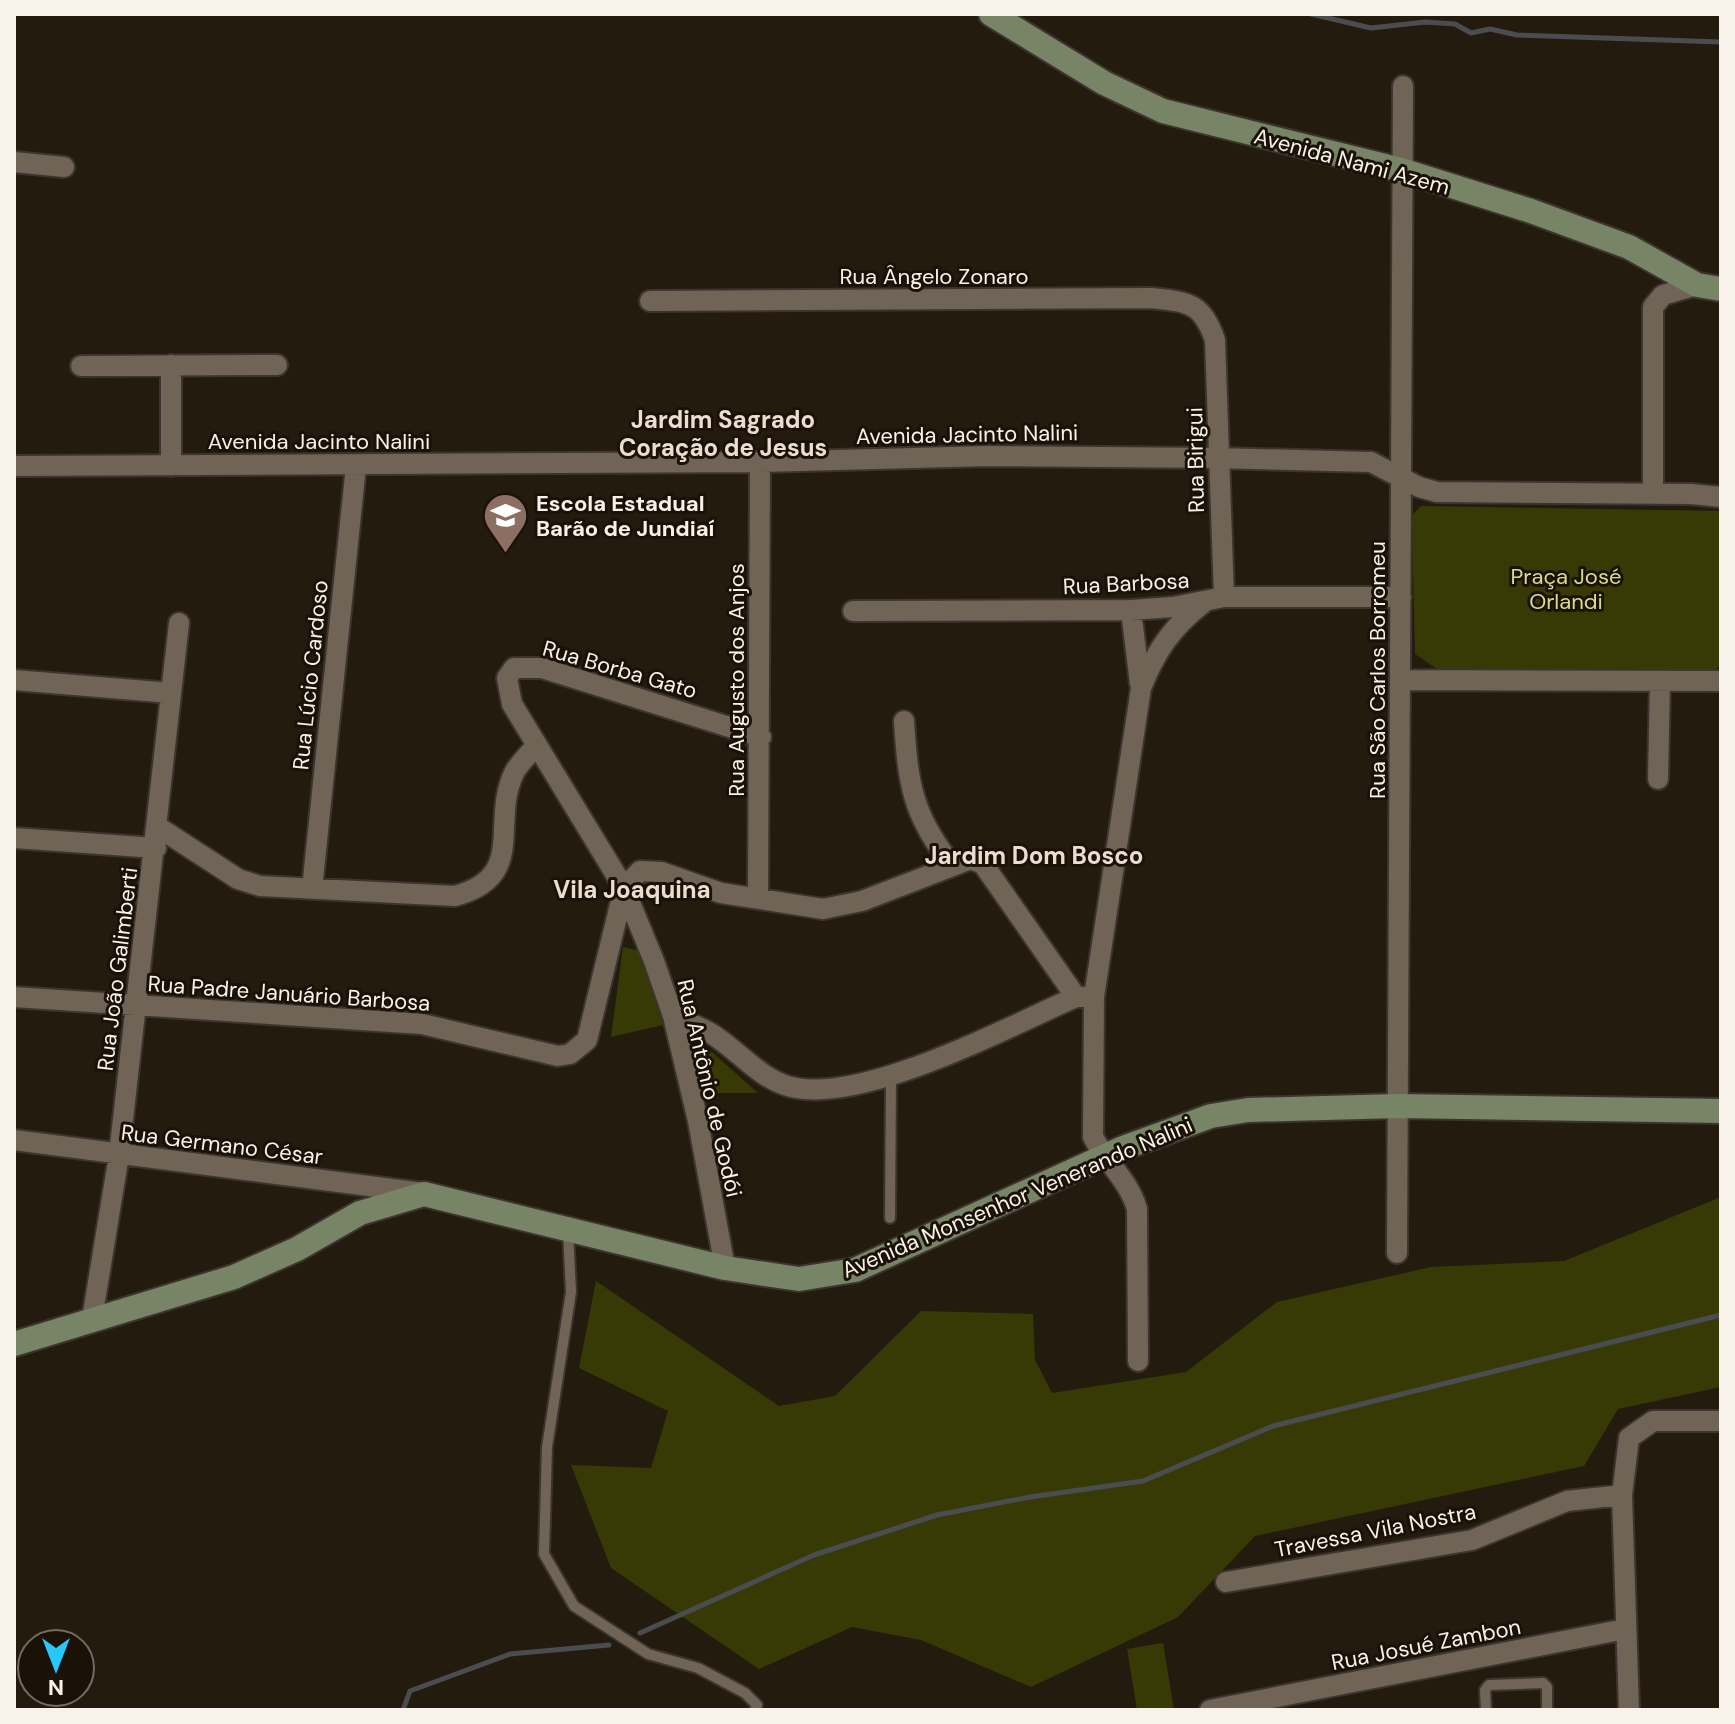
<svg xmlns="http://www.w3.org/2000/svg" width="1735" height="1724" font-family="'DM Sans',sans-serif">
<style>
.green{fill:#383a05}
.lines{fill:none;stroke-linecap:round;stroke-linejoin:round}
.stream{stroke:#4a4d50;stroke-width:5}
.lane-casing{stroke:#3c352f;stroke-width:14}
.street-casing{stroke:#3c352f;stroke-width:24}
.secondary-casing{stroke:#3c352f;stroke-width:28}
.lane{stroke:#6f6456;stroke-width:10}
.street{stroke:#6f6456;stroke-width:20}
.secondary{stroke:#778466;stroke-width:24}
.labels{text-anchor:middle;stroke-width:6;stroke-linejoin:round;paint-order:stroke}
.street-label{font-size:22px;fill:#f8f2ea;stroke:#1b1207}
.poi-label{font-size:22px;font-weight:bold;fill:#f8f2ea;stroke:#1b1207;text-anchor:start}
.park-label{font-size:22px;fill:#d8df87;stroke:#1b1207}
.neighbourhood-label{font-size:24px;font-weight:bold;fill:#ebdece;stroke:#1b1207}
</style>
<rect width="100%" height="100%" fill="#241b0f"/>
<path class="green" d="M 1421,506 L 1721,511 L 1721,665 L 1715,670 L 1439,670 L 1415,654 L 1412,527 L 1412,515 Z
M 623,947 L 640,951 L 663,1025 L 611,1037 Z
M 698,1043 L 705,1046 L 758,1093 L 708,1093 L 692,1057 Z
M 1721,1197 L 1721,1387 L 1618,1409 L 1584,1466 L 1255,1536 L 1178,1617 L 1031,1687 L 921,1640 L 852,1627 L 759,1669 L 611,1568 L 571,1465 L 651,1468 L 668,1411 L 579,1368 L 596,1281 L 779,1406 L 835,1396 L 921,1311 L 1033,1314 L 1035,1360 L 1052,1393 L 1186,1372 L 1277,1302 L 1431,1267 L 1564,1261 Z
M 1163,1643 L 1174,1710 L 1137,1710 L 1127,1649 Z"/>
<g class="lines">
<path class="stream" d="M 1311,14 L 1371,28 L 1425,22 L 1455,24 L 1471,33 L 1490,29 L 1517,35 L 1721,42
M 640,1633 L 814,1555 L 937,1515 L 1030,1497 L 1143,1481 L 1273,1426 L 1721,1315
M 403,1710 L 410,1691 L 510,1654 L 609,1645"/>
<defs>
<path id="lane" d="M 890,1218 L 891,1076
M 568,1231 L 571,1292 L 547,1447 L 544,1554 L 574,1606 L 648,1654 L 698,1668 L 745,1693 L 757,1705 L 755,1710
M 1486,1710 L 1485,1690 L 1489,1685 L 1543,1683 L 1547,1687 L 1547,1710"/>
<path id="street" d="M 14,162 L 64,167
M 650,301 L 1151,298 C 1188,302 1202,302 1215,340 L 1224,597
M 171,365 L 171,466
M 81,366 L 277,365
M 14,466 L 760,462 L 988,456 L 1217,458 L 1371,462 L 1419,487 L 1437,492 L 1691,494 L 1721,497
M 1653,494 L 1653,307 L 1663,295 L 1697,285
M 1131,610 L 1140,684
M 853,611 L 1131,610 L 1173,607 L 1224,597 L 1401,597
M 14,680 L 171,693
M 1402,680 L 1721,681
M 904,721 C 908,783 912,815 952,865
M 1658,779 L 1660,681
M 158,827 L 238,879 L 260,886 L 455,896 C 529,876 489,822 515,771 C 520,763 529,754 535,747
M 14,838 L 156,848
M 312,889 L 356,466
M 758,899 L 760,462
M 14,997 L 422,1024 L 558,1056 L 570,1054 L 587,1040 L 624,888 L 640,871 L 661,872 L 721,893 L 823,909 L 862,901 L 971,859 L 983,864 L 1076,997 L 1094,997
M 673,1016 C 686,1022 701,1027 712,1034 C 737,1050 755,1073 782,1084 C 850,1112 1009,1026 1076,997
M 14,1140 L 423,1193
M 1397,1253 L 1403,86
M 725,1268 L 698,1121 L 673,1016 L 654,961 L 624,888 L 512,704 L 507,678 L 514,668 L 542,668 L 761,737
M 92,1319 L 119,1155 L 179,623
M 1138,1361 L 1137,1209 C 1129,1181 1107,1163 1093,1137 L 1094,997 L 1141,688 C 1156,651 1171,628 1203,603
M 1226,1582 L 1472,1540 L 1567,1501 L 1622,1495
M 1210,1710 L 1625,1629
M 1629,1710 L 1622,1495 L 1629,1438 L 1653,1421 L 1721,1421"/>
<path id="secondary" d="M 991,14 L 1104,83 L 1163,111 L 1401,170 L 1531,211 L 1629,247 L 1697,285 L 1721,289
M 14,1344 L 234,1277 L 297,1249 L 360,1213 L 424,1194 L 725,1268 L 799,1279 L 855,1270 L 1123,1148 L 1211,1116 L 1248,1110 L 1398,1106 L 1721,1111"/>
</defs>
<use href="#lane" class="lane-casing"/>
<use href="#street" class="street-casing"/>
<use href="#secondary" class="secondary-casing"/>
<use href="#lane" class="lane"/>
<use href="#street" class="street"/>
<use href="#secondary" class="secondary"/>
</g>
<defs>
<symbol id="school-pin" viewBox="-11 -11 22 30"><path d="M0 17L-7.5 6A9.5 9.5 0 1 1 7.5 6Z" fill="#8d6e63" stroke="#1b1207"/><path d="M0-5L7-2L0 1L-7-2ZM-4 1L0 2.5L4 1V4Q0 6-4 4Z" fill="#fff"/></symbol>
</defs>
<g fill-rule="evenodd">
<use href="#school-pin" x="480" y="490" width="51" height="69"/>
</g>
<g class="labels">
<g class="street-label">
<text transform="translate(1352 161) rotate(15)" y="8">Avenida Nami Azem</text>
<text x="934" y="284">Rua Ângelo Zonaro</text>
<text transform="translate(967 434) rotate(-1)" y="8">Avenida Jacinto Nalini</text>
<text x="319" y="449">Avenida Jacinto Nalini</text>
<text transform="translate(1195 460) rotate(-91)" y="8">Rua Birigui</text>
<text transform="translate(1126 583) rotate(-3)" y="8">Rua Barbosa</text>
<text transform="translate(620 669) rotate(16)" y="8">Rua Borba Gato</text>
<text transform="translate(1377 670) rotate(-90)" y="8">Rua São Carlos Borromeu</text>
<text transform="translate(310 675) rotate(-84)" y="8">Rua Lúcio Cardoso</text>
<text transform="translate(736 680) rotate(-90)" y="8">Rua Augusto dos Anjos</text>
<text transform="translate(117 969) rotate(-83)" y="8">Rua João Galimberti</text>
<text transform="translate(289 993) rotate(4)" y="8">Rua Padre Januário Barbosa</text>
<text transform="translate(710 1088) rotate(77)" y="8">Rua Antônio de Godói</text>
<text transform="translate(222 1144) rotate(7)" y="8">Rua Germano César</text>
<text transform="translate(1017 1197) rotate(-23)" y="8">Avenida Monsenhor Venerando Nalini</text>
<text transform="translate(1375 1530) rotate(-11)" y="8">Travessa Vila Nostra</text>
<text transform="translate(1426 1644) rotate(-11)" y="8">Rua Josué Zambon</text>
</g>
<g class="poi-label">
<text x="536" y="511">Escola Estadual<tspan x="536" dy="25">Barão de Jundiaí</tspan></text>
</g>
<g class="park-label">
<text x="1566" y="584">Praça José<tspan x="1566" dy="25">Orlandi</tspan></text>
</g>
<g class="neighbourhood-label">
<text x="723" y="428">Jardim Sagrado<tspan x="723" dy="28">Coração de Jesus</tspan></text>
<text x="1034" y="864">Jardim Dom Bosco</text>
<text x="632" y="898">Vila Joaquina</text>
</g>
</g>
<rect width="1735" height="1724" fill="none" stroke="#f8f2ea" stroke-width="32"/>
<g transform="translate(56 1668) rotate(180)"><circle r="38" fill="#1b1207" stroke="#736c62" stroke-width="2"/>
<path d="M0-6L14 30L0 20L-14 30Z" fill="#27c8fe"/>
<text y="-12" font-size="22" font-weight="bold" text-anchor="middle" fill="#f8f2ea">N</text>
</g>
</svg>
